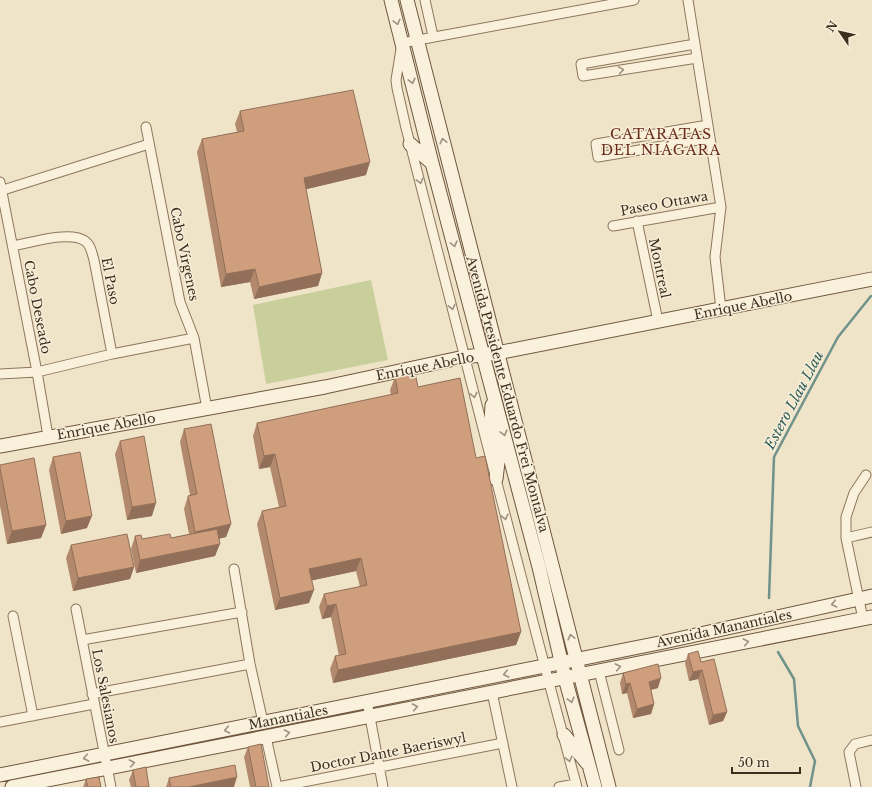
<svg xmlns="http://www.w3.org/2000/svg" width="872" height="787" font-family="'Libre Baskerville',serif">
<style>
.green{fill:#c9cf9b}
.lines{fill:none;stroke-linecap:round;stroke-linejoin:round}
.stream{stroke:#6f938a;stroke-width:2.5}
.street-casing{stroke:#8d765c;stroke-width:11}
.secondary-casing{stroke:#6f573f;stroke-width:15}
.street{stroke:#faf1dc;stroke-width:9}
.secondary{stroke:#faf1dc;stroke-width:13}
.wall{fill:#b2896c}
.shaded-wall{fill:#916f58}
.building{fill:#cf9f7d;stroke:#916f58}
.oneway{stroke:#9c907e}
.labels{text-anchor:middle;stroke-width:3;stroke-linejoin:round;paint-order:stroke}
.street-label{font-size:13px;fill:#3d2e20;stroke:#f7eed8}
.neighbourhood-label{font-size:14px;letter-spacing:1px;fill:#6b2e1e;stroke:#f7eed8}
.water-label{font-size:14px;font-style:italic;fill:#2f5d5a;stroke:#f7eed8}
</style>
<rect width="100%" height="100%" fill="#f0e4c8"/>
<path class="green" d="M 371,280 L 388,360 L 266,384 L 253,305 Z"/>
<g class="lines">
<path class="stream" d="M 769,598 L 774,457 L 838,337 L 871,296
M 778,652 L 794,679 L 798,726 L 815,761 L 810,787"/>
<defs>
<path id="street" d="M 425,0 L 433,36
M 688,0 L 721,207 L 715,257 L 721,309
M 695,44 L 581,64 L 583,76 L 697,58
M 708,125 L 596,144 L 598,157 L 710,138
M 146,127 L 180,302 L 194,338 L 207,409
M 0,182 L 37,372 L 48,436
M 0,191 L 149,144
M 637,221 L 658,321
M 613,226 L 721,207
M 13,246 C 30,243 70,230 85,241 C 91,245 92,254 94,260 L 112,354
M 0,374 L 37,372 L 112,354 L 194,338
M 846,538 L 872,532
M 234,569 L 250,664 L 263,722
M 76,609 L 111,787
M 13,616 L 33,716
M 863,619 L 846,538 L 846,517 L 854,493 L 866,475
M 82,640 L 242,612
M 599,671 L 619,750
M 492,692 L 512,787
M 92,694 L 250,664
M 367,701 L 383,787
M 0,722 L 94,704
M 266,737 L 277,787
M 278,787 L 503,743
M 559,787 L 576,784
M 577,787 C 539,647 503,507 467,366 C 446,287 427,207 406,128 L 397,88 L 396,80 L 402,43 L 634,0
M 856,787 L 849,752 L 855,744 L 872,740"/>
<path id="secondary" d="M 391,0 L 432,163 L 539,567 L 565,678 L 595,787
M 407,0 L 609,787
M 410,144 L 432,163
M 492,405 L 491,421 L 498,462 L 496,479
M 0,446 L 325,387 L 464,357 L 497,353 L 872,279
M 564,735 L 587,763
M 0,775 L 664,642 L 872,596
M 12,787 L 872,617"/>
</defs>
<use href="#street" class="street-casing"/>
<use href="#secondary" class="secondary-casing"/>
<use href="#street" class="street"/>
<use href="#secondary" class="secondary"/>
</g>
<path class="wall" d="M 240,111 L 366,175 L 306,189 L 322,273 L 318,286 L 254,299 L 250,282 L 221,287 L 197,152 L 202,139 L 237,132 L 235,124 Z
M 395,377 L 418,387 L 476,458 L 521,632 L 516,645 L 333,683 L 330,669 L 335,656 L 339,656 L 331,617 L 322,619 L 319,607 L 324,594 L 360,587 L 356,571 L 312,580 L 309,603 L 275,610 L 257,524 L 262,511 L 279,507 L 270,467 L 259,469 L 253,436 L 257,423 L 391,395 L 390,390 Z
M 184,429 L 231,524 L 226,537 L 219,539 L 215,556 L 136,573 L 131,549 L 135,536 L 142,539 L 171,538 L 189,534 L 184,509 L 188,496 L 190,495 L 180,442 Z
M 120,441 L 152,516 L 127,520 L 115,454 Z
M 53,457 L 87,528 L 61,534 L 49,470 Z
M 0,465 L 46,525 L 41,538 L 7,544 L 0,506 Z
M 71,545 L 134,567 L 130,579 L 73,591 L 66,558 Z
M 688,654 L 701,662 L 727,712 L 723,721 L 709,725 L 698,679 L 689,681 L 685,663 Z
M 623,673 L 658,688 L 651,690 L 654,704 L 651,714 L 633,718 L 627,693 L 622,694 L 620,683 Z
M 248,747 L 269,787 L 250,787 L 244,757 Z
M 133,770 L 149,787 L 131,787 L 129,780 Z
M 169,778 L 234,787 L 166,787 Z
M 86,779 L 101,787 L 83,787 Z"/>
<path class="shaded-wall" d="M 370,162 L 366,175 L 299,191 L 304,178 Z
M 255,269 L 250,282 L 221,287 L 226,274 Z
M 322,273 L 318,286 L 254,299 L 259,287 Z
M 275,454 L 270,467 L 259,469 L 264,456 Z
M 156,503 L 152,516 L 127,520 L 132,507 Z
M 92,516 L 87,528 L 61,534 L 66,521 Z
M 231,524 L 226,537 L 191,544 L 195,532 Z
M 46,525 L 41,538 L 7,544 L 12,531 Z
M 220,544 L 215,556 L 136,573 L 140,560 Z
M 361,558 L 356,571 L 305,582 L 309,569 Z
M 134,567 L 130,579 L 73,591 L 78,578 Z
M 314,590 L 309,603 L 275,610 L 280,598 Z
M 336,604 L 331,617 L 322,619 L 327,606 Z
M 521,632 L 516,645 L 333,683 L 338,670 Z
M 702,670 L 698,679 L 689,681 L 693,672 Z
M 661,678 L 658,688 L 645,691 L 649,682 Z
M 630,683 L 627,693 L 622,694 L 626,684 Z
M 654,704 L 651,714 L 633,718 L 637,709 Z
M 727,712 L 723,721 L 709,725 L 713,715 Z
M 237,777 L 234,787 L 189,787 Z"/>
<path class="building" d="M 353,90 L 370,162 L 304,178 L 322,273 L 259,287 L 255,269 L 226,274 L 202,139 L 244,131 L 240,111 Z
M 415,373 L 418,387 L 460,378 L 476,458 L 485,456 L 521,632 L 338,670 L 335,656 L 346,654 L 336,604 L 327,606 L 324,594 L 367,585 L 361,558 L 309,569 L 314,590 L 280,598 L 262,511 L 286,506 L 275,454 L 264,456 L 257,423 L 398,393 L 395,377 Z
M 211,424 L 231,524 L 195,532 L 188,496 L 197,494 L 184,429 Z
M 144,436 L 156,503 L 132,507 L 120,441 Z
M 80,452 L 92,516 L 66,521 L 53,457 Z
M 34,458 L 46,525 L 12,531 L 0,468 L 0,465 Z
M 217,529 L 220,544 L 140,560 L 135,536 L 141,535 L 142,539 L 170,534 L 171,538 Z
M 127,534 L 134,567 L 78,578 L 71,545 Z
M 698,651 L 701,662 L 714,659 L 727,712 L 713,715 L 702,670 L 693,672 L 688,654 Z
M 658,664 L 661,678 L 649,682 L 654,704 L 637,709 L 630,683 L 626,684 L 623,673 Z
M 261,744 L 269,787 L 256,787 L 248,747 Z
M 235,765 L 237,777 L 189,787 L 171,787 L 169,778 Z
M 146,767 L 149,787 L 136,787 L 133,770 Z
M 99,777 L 101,787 L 88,787 L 86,779 Z"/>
<defs><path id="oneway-chevron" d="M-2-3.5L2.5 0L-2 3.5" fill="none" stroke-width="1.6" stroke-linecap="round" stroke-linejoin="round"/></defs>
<g class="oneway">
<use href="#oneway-chevron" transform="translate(397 22) rotate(76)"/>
<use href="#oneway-chevron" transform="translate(621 70) rotate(-9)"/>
<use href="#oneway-chevron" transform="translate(412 81) rotate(76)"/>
<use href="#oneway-chevron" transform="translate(443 141) rotate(-104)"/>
<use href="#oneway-chevron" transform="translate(420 181) rotate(76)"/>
<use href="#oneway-chevron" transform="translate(454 244) rotate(75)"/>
<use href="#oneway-chevron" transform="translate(452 307) rotate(76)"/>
<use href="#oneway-chevron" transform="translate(474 395) rotate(76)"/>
<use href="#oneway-chevron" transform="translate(504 433) rotate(75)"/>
<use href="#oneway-chevron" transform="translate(505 517) rotate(76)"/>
<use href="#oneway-chevron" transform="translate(834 604) rotate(167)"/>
<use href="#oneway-chevron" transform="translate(571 637) rotate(-104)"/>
<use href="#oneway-chevron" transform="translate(746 642) rotate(-11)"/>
<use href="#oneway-chevron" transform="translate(618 667) rotate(-11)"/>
<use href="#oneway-chevron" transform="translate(506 674) rotate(169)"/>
<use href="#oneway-chevron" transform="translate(571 700) rotate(75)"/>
<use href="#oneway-chevron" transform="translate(415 707) rotate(-11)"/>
<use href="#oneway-chevron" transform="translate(227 730) rotate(169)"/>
<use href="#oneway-chevron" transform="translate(287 733) rotate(-11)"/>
<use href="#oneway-chevron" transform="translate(86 758) rotate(169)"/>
<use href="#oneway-chevron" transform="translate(569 759) rotate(76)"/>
<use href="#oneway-chevron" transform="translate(132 763) rotate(-11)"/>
</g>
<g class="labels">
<g class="street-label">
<text transform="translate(664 203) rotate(-10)" y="5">Paseo Ottawa</text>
<text transform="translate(185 254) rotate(78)" y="5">Cabo Vírgenes</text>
<text transform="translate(660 268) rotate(78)" y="5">Montreal</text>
<text transform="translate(111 281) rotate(79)" y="5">El Paso</text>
<text transform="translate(743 305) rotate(-11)" y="5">Enrique Abello</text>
<text transform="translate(38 307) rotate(79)" y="5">Cabo Deseado</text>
<text transform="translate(425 366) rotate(-11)" y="5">Enrique Abello</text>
<text transform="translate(508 394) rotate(75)" y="5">Avenida Presidente Eduardo Frei Montalva</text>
<text transform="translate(106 426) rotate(-10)" y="5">Enrique Abello</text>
<text transform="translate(724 628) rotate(-12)" y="5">Avenida Manantiales</text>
<text transform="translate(106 696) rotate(79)" y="5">Los Salesianos</text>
<text transform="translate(288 717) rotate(-11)" y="5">Manantiales</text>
<text transform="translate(388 752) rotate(-11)" y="5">Doctor Dante Baeriswyl</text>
</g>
<g class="neighbourhood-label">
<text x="661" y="139">CATARATAS<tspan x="661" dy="16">DEL NIÁGARA</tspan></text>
</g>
<g class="water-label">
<text transform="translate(794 400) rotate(-62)" y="5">Estero Llau Llau</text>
</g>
</g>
<g transform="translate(840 32) rotate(304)" stroke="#f7eed8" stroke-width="3" paint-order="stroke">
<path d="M0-3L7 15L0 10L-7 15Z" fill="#3d2e20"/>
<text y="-6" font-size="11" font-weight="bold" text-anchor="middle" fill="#3d2e20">N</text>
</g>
<path d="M732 767v6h68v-6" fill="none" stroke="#3d2e20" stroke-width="2"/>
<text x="738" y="767" font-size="12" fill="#3d2e20" stroke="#f7eed8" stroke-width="3" paint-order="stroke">50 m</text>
</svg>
